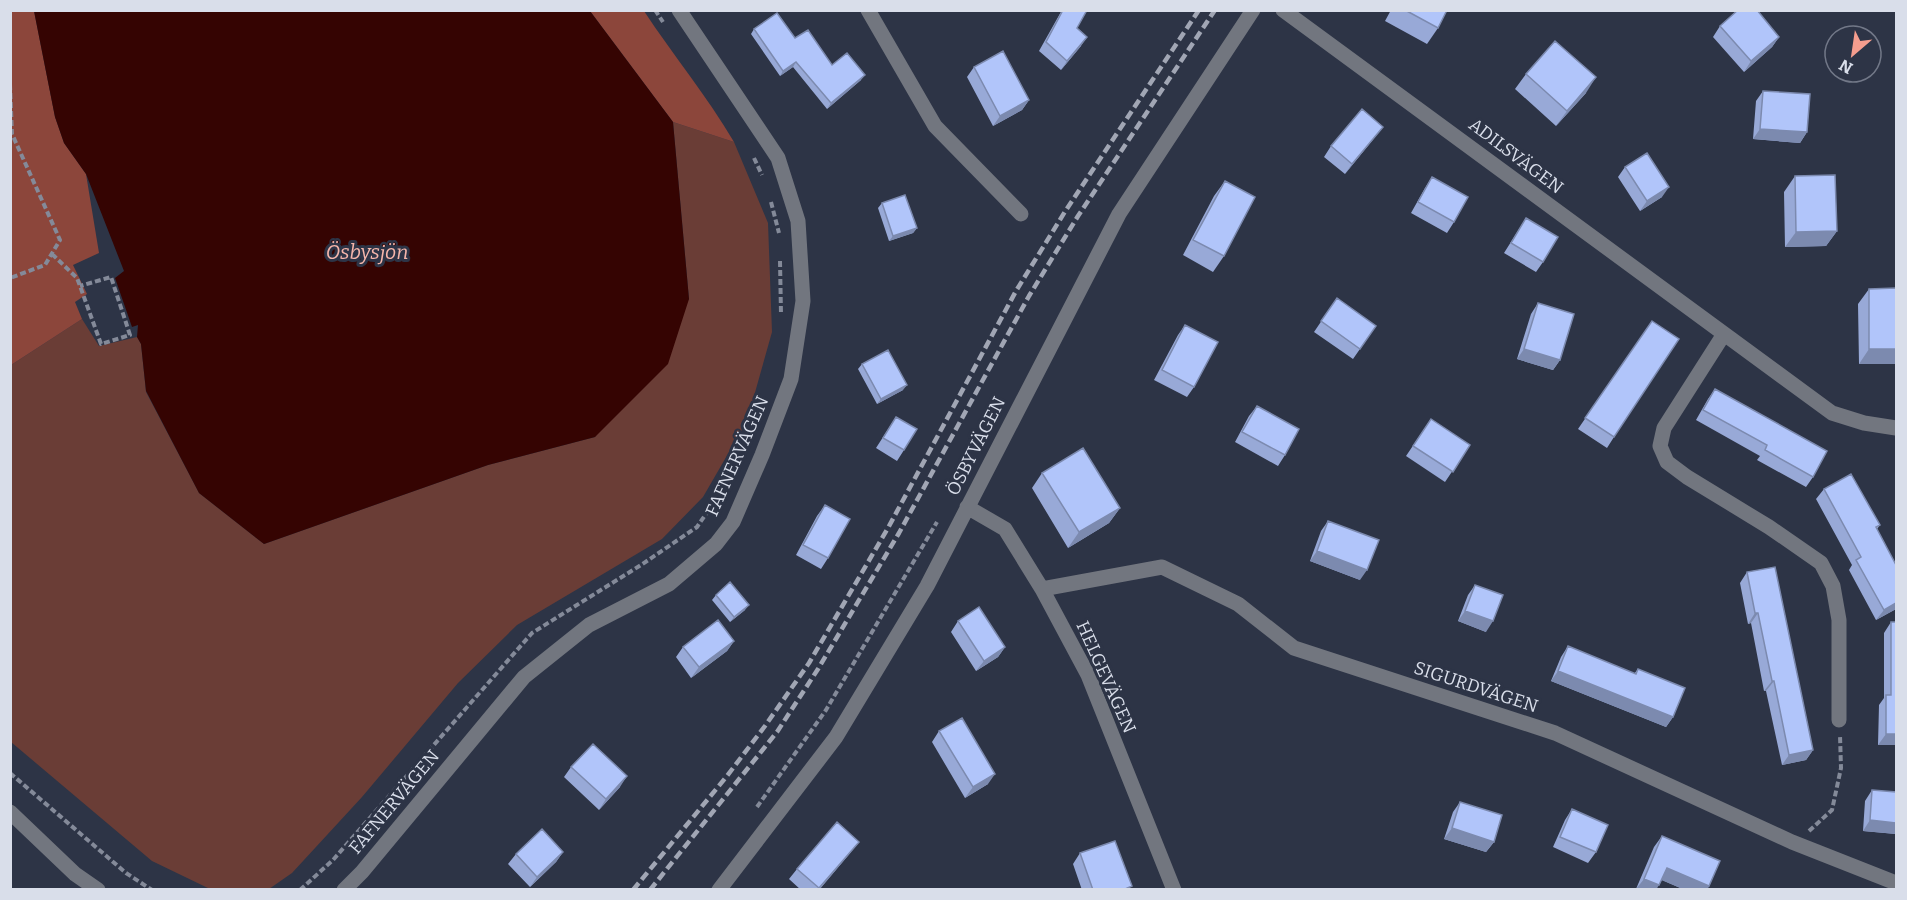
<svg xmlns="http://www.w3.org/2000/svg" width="1907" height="900" font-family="Bitter,serif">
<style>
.green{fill:#6a3d36}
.forest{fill:#8c463b}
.water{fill:#350402}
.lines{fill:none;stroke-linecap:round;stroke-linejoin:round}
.path{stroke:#848a99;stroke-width:4;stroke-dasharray:6 3;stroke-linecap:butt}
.minor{stroke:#72767f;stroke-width:15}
.rail{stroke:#a1a6b4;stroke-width:4.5;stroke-dasharray:9 4.5;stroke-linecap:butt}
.wall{fill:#98a9d7}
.shaded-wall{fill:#7c8aaf}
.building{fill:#b1c5fa;stroke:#7c8aaf;stroke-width:1.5}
.labels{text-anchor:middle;stroke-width:6;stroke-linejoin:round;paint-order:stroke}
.street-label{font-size:18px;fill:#d9deea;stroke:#2d3446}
.water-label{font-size:20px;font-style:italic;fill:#f6b6ab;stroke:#2d3446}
</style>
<rect width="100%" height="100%" fill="#2d3446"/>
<path class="green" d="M 673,122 L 734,142 L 768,223 L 772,332 L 747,421 L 703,497 L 662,539 L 517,625 L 458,683 L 362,797 L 292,873 L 269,889 L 210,889 L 152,861 L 11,742 L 11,365 L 82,319 L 99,346 L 137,337 L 141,344 L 146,392 L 199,493 L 264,544 L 488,465 L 595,437 L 689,299 Z"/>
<path class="forest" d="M 11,11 L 34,11 L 55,117 L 64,143 L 86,174 L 99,253 L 73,265 L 87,294 L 75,302 L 82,319 L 11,365 Z
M 590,11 L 644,11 C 673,55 707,96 734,142 L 673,122 Z"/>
<path class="water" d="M 34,11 L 590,11 L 673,122 L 689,299 L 668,364 L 595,437 L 488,465 L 264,544 L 199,493 L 146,391 L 141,344 L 137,337 L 138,325 L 132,327 L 115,278 L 124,271 L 86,174 L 64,143 L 55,117 Z"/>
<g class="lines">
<path class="path" d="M 655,10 L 663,22
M 10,84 L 12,134 L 60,240 L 45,265 L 10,278
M 754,158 L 762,175
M 771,202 L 779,233
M 52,254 L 77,278 L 80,286 L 101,344 L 130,335 L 111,277 L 80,286
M 780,261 L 781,314
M 10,773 L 126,873 L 152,890
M 757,807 L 826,710 L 937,522
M 1809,831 L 1832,810 L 1841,768 L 1840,735
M 300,890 L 333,860 L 532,633 L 641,565 L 697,527 L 729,480"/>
<path class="minor" d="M 868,10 L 935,126 L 1021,214
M 1283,10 L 1832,413 L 1864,423 L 1896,428
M 1724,334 L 1664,428 L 1660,446 L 1667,462 L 1687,477 L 1769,527 L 1821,563 L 1833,586 L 1839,620 L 1839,720
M 967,507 L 1005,529 L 1042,589 L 1088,675 L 1174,890
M 1042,589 L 1162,567 L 1238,604 L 1294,648 L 1555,733 L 1792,842 L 1896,883
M 10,812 L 75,874 L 98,890
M 344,890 L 362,872 L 524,677 L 589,625 L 669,584 L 716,544 L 733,522 L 762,455 L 791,379 L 803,301 L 798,221 L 778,158 L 679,10
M 719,890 L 836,737 L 927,586 L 1119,214 L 1253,10"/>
<path class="rail" d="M 633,890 L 727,776 L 765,726 L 809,663 L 888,528 L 1016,291 L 1066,210 L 1199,10
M 650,890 L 777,732 L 818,669 L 899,533 L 1029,296 L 1078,216 L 1215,10"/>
</g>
<path class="wall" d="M 1062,10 L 1087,10 L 1077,28 L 1081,46 L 1061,70 L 1039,51 Z
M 1391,10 L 1447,10 L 1438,28 L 1427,44 L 1385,21 Z
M 1720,26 L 1779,37 L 1772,47 L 1744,72 L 1713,37 Z
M 754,29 L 795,38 L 832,65 L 861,80 L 827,109 L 793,67 L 780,76 L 751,34 Z
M 974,67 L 1029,100 L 1022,110 L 993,126 L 967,77 Z
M 1526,74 L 1586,93 L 1556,126 L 1515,89 Z
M 1763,91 L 1807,132 L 1800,143 L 1753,139 L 1756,101 Z
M 1375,137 L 1345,174 L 1324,157 L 1331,146 Z
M 1625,167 L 1662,197 L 1640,211 L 1618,177 Z
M 1795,176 L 1837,231 L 1826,246 L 1785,247 L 1784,192 Z
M 1432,177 L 1454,222 L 1447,233 L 1411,213 L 1425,188 Z
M 1225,181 L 1224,256 L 1213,272 L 1183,255 L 1214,196 Z
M 882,203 L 917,228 L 913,233 L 889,241 L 878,208 Z
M 1526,218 L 1543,262 L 1536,272 L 1504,253 Z
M 1869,289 L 1896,364 L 1859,364 L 1858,304 Z
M 1337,298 L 1376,326 L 1353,359 L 1314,332 Z
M 1538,303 L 1560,360 L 1553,370 L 1517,359 L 1531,314 Z
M 1652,321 L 1614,437 L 1607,448 L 1578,429 Z
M 1185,325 L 1194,387 L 1187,397 L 1154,380 L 1178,335 Z
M 862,364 L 903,390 L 877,404 L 858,369 Z
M 1715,389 L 1813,477 L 1806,487 L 1757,460 L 1760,456 L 1696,420 L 1708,399 Z
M 1257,406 L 1285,455 L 1278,466 L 1235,442 L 1249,416 Z
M 896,417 L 904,450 L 897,461 L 876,448 Z
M 1431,419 L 1470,445 L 1445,482 L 1406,456 Z
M 1042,473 L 1120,508 L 1109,523 L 1068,548 L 1032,488 Z
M 1824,489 L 1880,525 L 1877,529 L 1896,565 L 1896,609 L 1876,620 L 1849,570 L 1852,565 L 1816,499 Z
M 825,505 L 828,558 L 821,569 L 796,555 L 817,516 Z
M 1328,521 L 1360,580 L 1310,561 L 1321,531 Z
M 1747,572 L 1813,750 L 1806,760 L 1782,765 L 1766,691 L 1764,691 L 1751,623 L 1748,624 L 1740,583 Z
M 1475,585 L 1486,632 L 1458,621 L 1468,595 Z
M 716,595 L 745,610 L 730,622 L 712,600 Z
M 958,621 L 1005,647 L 998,657 L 976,671 L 951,632 Z
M 1891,622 L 1896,745 L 1878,745 L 1879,705 L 1884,698 L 1884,633 Z
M 734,641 L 727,651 L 691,678 L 676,657 L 683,647 Z
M 1568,646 L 1634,674 L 1638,669 L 1673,717 L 1666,727 L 1551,681 L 1561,657 Z
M 939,731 L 988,784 L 965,798 L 932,742 Z
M 571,767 L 620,787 L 599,810 L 564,777 Z
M 1872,790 L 1896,792 L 1896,834 L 1863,831 L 1865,801 Z
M 1460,802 L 1494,842 L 1486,852 L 1444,839 L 1453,812 Z
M 1572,809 L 1596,852 L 1588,863 L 1553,847 L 1565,820 Z
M 1662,836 L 1709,886 L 1707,890 L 1685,890 L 1662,880 L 1636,889 L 1654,847 Z
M 563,852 L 556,862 L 530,887 L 508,864 L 516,854 Z
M 851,852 L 819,890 L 801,890 L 789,879 L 797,869 Z
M 1080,853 L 1130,890 L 1082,890 L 1073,864 Z"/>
<path class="shaded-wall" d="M 1087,37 L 1081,46 L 1061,70 L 1067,61 Z
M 1779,37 L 1772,47 L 1744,72 L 1751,61 Z
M 796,62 L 793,67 L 780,76 L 783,71 Z
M 865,75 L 861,80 L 827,109 L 831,103 Z
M 1596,77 L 1586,93 L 1556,126 L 1567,111 Z
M 1029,100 L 1022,110 L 993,126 L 1000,116 Z
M 1383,127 L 1375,137 L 1345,174 L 1352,164 Z
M 1760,129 L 1807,132 L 1800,143 L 1753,139 Z
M 1669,187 L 1662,197 L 1640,211 L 1647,201 Z
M 917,228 L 913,233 L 889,241 L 893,236 Z
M 1837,231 L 1826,246 L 1785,247 L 1796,232 Z
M 1524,349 L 1560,360 L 1553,370 L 1517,359 Z
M 1869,349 L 1896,349 L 1896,364 L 1859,364 Z
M 907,385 L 903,390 L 877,404 L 881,399 Z
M 1120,508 L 1109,523 L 1068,548 L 1079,532 Z
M 1317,551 L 1367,570 L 1360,580 L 1310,561 Z
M 1896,603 L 1896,609 L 1876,620 L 1884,610 Z
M 749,605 L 745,610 L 730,622 L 734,617 Z
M 1465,611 L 1493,621 L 1486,632 L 1458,621 Z
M 1755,613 L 1758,613 L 1751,623 L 1748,624 Z
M 734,641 L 727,651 L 691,678 L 699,667 Z
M 1005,647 L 998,657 L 976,671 L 984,661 Z
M 1558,671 L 1673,717 L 1666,727 L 1551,681 Z
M 1772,681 L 1774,681 L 1766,691 L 1764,691 Z
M 1886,734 L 1896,734 L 1896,745 L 1878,745 Z
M 1813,750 L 1806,760 L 1782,765 L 1789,755 Z
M 995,774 L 988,784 L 965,798 L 973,787 Z
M 627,776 L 620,787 L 599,810 L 606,799 Z
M 1870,820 L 1896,823 L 1896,834 L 1863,831 Z
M 1452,828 L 1494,842 L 1486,852 L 1444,839 Z
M 859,842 L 851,852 L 819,890 L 818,890 Z
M 563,852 L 556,862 L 530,887 L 537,877 Z
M 1667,868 L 1709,886 L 1707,890 L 1685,890 L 1659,879 Z
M 1644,879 L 1659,885 L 1656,890 L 1636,889 Z"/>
<path class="building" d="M 1063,10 L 1087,10 L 1077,28 L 1087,37 L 1067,61 L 1046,42 Z
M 1405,10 L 1447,10 L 1438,28 Z
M 1738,10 L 1757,10 L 1779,37 L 1751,61 L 1720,26 Z
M 777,13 L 795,38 L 808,30 L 832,65 L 847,53 L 865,75 L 831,103 L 796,62 L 783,71 L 754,29 Z
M 1555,41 L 1596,77 L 1567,111 L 1526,74 Z
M 1003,51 L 1029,100 L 1000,116 L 974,67 Z
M 1763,91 L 1810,94 L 1807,132 L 1760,129 Z
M 1362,109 L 1383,127 L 1352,164 L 1331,146 Z
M 1647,153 L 1669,187 L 1647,201 L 1625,167 Z
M 1835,175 L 1837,231 L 1796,232 L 1795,176 Z
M 1432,177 L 1468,197 L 1454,222 L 1418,202 Z
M 1225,181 L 1255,197 L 1224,256 L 1193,240 Z
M 905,195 L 917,228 L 893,236 L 882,203 Z
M 1526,218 L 1558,237 L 1543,262 L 1511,243 Z
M 1896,288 L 1896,349 L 1869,349 L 1869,289 Z
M 1337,298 L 1376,326 L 1360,349 L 1321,321 Z
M 1538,303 L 1574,314 L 1560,360 L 1524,349 Z
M 1652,321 L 1679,339 L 1614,437 L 1585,418 Z
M 1185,325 L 1218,342 L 1194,387 L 1162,370 Z
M 888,350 L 907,385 L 881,399 L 862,364 Z
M 1715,389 L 1827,451 L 1813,477 L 1765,450 L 1767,445 L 1703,410 Z
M 1257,406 L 1299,429 L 1285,455 L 1242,432 Z
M 896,417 L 917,429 L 904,450 L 883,438 Z
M 1431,419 L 1470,445 L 1453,472 L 1413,446 Z
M 1083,448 L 1120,508 L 1079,532 L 1042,473 Z
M 1851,474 L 1880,525 L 1876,527 L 1896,565 L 1896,603 L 1884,610 L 1856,560 L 1861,557 L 1824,489 Z
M 825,505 L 850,519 L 828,558 L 803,545 Z
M 1328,521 L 1379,540 L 1367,570 L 1317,551 Z
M 1775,567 L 1813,750 L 1789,755 L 1774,681 L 1772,681 L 1758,613 L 1755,613 L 1747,572 Z
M 730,582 L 749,605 L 734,617 L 716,595 Z
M 1475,585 L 1503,595 L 1493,621 L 1465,611 Z
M 979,607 L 1005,647 L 984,661 L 958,621 Z
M 718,620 L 734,641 L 699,667 L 683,647 Z
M 1891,622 L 1896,622 L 1896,734 L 1886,734 L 1886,695 L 1891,695 Z
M 1568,646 L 1636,674 L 1638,669 L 1685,688 L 1673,717 L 1558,671 Z
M 962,718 L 995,774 L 973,787 L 939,731 Z
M 593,744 L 627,776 L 606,799 L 571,767 Z
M 1872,790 L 1896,792 L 1896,823 L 1870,820 Z
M 1460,802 L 1502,815 L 1494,842 L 1452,828 Z
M 1572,809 L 1608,825 L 1596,852 L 1560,837 Z
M 837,822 L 859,842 L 819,888 L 797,869 Z
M 542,829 L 563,852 L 537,877 L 516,854 Z
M 1662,836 L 1720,861 L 1709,886 L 1667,868 L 1659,885 L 1644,879 Z
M 1115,841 L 1132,886 L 1123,890 L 1093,890 L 1080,853 Z"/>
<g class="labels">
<g class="street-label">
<text transform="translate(1516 156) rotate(37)" y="6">ADILSVÄGEN</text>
<text transform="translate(976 446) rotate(-63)" y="6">ÖSBYVÄGEN</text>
<text transform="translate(737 456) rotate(-66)" y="6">FAFNERVÄGEN</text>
<text transform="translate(1106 677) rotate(66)" y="6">HELGEVÄGEN</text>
<text transform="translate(1476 687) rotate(18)" y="6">SIGURDVÄGEN</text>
<text transform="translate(394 802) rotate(-50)" y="6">FAFNERVÄGEN</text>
</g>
<g class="water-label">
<text x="367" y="259">Ösbysjön</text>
</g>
</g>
<rect width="1907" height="900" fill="none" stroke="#d9deea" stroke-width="24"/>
<g transform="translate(1853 54) rotate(209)"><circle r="28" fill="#2d3446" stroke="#727888" stroke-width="1.5"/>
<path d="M0-4.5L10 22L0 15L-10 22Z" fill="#f59d8e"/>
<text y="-9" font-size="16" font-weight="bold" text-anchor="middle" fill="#d9deea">N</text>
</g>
</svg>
